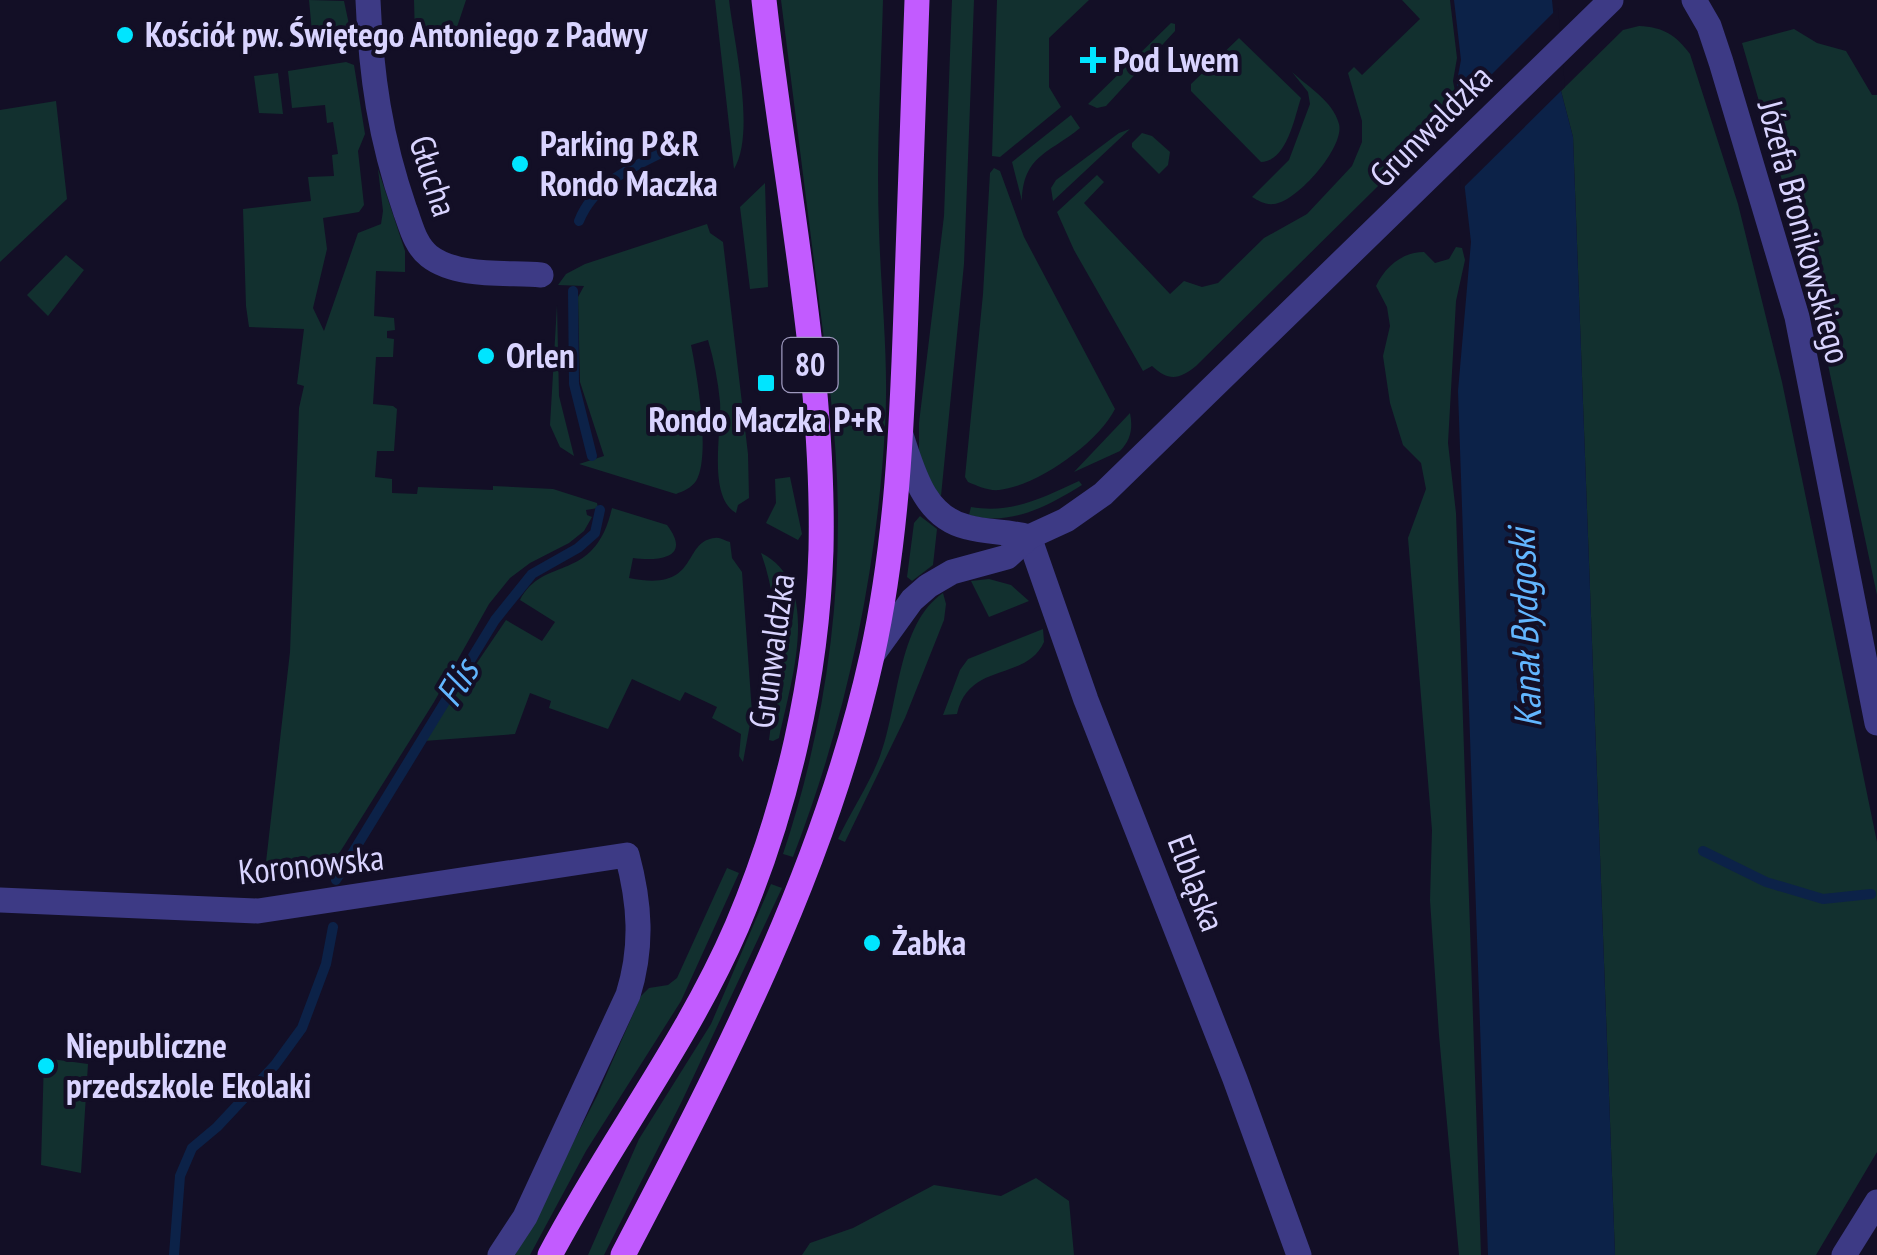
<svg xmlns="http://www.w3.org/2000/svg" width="1877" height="1255" font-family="'PT Sans Narrow',sans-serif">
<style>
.green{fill:#12302f}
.water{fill:#0c2248}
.pier{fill:#130f26}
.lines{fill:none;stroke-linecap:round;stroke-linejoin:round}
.stream{stroke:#0c2248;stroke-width:10}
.minor{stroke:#3d3a85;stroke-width:25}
.tertiary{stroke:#3d3a85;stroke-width:25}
.primary{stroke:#c25bff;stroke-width:25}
.poi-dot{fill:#00e5ff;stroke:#130f26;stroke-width:4}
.labels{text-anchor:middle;stroke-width:8;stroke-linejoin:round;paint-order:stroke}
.shield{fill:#130f26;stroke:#9e99be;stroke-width:2.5}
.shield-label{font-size:32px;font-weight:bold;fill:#d9d4ff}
.poi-label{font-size:35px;font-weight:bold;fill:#d9d4ff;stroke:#130f26;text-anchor:start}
.street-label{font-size:35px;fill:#d9d4ff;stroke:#130f26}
.water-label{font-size:38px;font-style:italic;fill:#62b6ff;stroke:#130f26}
</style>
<rect width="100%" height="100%" fill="#130f26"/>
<path class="green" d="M 309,0 L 344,1 L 351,34 L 349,39 L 327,43 L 312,32 Z
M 414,0 L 466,0 L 455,33 L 415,38 Z
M 715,0 L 729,0 C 734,43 756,133 734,169 Z
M 781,0 L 883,0 C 881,76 876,153 879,229 C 881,295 889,361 885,427 C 877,573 846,720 793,857 L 783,854 C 819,746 838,633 838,519 C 838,440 827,363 817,285 C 805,190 793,95 781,0 Z
M 952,0 L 974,0 L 964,264 L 941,496 L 930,484 L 919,458 L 919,423 L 944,216 Z
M 997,0 L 1089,0 L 1049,38 L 1049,87 L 1061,107 L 1000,157 L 992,156 Z
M 1402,0 L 1450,0 L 1457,58 L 1453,81 L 1458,107 L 1196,366 C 1179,380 1168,381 1152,366 L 1143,371 L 1074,250 L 1057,212 L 1097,175 L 1104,182 L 1084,203 L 1170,294 L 1184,281 L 1202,287 L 1218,283 L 1264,238 L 1307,214 L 1352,166 L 1362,142 L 1362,121 L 1348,73 L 1354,67 L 1362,75 L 1420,19 Z
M 1171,23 L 1175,24 L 1175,31 L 1106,106 L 1097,108 L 1088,104 Z
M 1639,26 C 1663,27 1676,35 1690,54 L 1738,204 L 1782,382 L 1877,842 L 1877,1152 L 1816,1255 L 1615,1255 L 1573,137 L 1561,91 L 1623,30 Z
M 1794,29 L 1817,43 L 1846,51 L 1872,95 L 1877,95 L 1877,595 L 1807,266 L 1742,43 Z
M 1239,38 L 1301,98 C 1294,119 1287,161 1261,162 L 1191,91 L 1191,84 Z
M 346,62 L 354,65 L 365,134 L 358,151 L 364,205 L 359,212 L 323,218 L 327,249 L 313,308 L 324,331 L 358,233 L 381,224 L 383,211 L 378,169 L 405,251 L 405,272 L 376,271 L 374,316 L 394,318 L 395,330 L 387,331 L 387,338 L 394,339 L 393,357 L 376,357 L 373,404 L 393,406 L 397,409 L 394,451 L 377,451 L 375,477 L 392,479 L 392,493 L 417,494 L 418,487 L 493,490 L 493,486 L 553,489 L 597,503 L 598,508 L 586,510 L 587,515 L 592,517 L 584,531 L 569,543 L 530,563 L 510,578 L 489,604 L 434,702 L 330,868 L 265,871 L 290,652 L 299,408 L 304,386 L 297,384 L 304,329 L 249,327 L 246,306 L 243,209 L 311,201 L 308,177 L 334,176 L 332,155 L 338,154 L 333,122 L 327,123 L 325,105 L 292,108 L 288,71 Z
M 1292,72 C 1308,87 1333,101 1339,124 C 1345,147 1297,202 1274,204 C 1265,205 1259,201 1252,197 L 1289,160 L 1310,104 L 1308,92 Z
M 278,73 L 283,114 L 259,113 L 254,76 Z
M 56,101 L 67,199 L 0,262 L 0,110 Z
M 1071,115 L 1080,128 C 1050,153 1023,155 1022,201 L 1012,162 Z
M 1130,129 L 1053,201 L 1051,188 L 1056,180 L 1119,133 Z
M 1142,133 L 1152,136 L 1170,152 L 1168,165 L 1159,174 L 1132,147 L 1132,143 Z
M 994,168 L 1000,171 L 1024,237 L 1115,409 C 1098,443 1037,486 999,490 C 988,491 978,486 968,482 L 965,477 L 983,294 L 990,173 Z
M 765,183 L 768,287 L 750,289 L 740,207 Z
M 707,224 L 710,233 L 723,242 L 748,454 L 749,498 L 738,505 L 736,513 C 707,496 722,431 720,402 C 718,381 714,360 708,340 L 691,345 C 697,374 711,457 696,481 C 691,488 684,491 676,494 L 579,464 L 604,456 L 580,382 L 578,297 L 584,286 L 558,285 L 566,274 L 585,264 Z
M 1456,247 L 1462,248 L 1465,260 L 1456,301 L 1448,443 L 1456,513 L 1481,1255 L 1459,1255 L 1439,1035 L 1430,900 L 1432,830 L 1408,538 L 1426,489 L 1421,463 L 1403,445 L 1390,403 L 1383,356 L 1390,326 L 1387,307 L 1376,286 C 1385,267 1402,252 1424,252 L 1435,263 L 1449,259 Z
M 66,255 L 84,270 L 48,316 L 27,295 Z
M 557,305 L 559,396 L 574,456 L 560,447 L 550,425 Z
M 1130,413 C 1133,428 1131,440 1120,451 L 1074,472 Z
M 790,477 L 802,534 L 798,540 L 766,523 L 776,503 L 775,479 Z
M 1079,481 L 1082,485 C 1048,506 1010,527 969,515 L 971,507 C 1012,514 1042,498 1079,481 Z
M 612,508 L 667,525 C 693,559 657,561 633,558 L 629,578 C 701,593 681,541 715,538 C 720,537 725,541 730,542 L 732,558 L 742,572 L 752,713 L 743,762 L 739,756 L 741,734 L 712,718 L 717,707 L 685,692 L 680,701 L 632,679 L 608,729 L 549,708 L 551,701 L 530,693 L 515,734 L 424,741 L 506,620 L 542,641 L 555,622 L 520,600 C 543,555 595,584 612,508 Z
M 920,516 L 937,529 L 933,565 L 912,581 L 907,577 L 914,523 Z
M 761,553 C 824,584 790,684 779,738 L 773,741 L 769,740 C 778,676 783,615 761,553 Z
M 989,579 L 1011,585 L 1029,601 L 989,617 L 971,581 Z
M 943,593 L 946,604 L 944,620 L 905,718 L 845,842 L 838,839 C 851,811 869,785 880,756 C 899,706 897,624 943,593 Z
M 1043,629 L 1044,642 C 1026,682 969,661 957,714 L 943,715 L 960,670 L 968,659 Z
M 727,868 L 739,873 L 681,1001 L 586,1151 L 530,1255 L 515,1255 L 597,1096 L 641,996 L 649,988 L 668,985 L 677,978 Z
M 771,884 L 782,888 L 682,1101 L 604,1255 L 588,1255 L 639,1139 L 711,1024 Z
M 44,1058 L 88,1064 L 81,1173 L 41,1165 Z
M 1036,1178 L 1069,1201 L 1074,1255 L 802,1255 L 810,1243 L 853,1228 L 934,1185 L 1001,1196 Z"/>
<path class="water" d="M 1454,0 L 1552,0 L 1561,91 L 1573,137 L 1615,1255 L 1488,1255 L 1458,391 L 1471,242 L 1460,146 L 1457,81 L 1461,60 Z"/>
<path class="pier" d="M 1558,8 L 1565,87 L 1461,190 L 1454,112 Z"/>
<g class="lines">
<path class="stream" d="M 579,221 C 595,180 640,164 677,145
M 573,291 L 574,384 L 592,456
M 1703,851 L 1766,882 L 1823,899 L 1871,894
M 336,880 L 495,620 L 532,574 L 578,548 L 595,533 L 600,510
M 174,1255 L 180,1176 L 192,1148 L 217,1127 L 275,1065 L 302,1028 L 326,964 L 333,927"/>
<path class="minor" d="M 368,0 C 371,75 380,138 405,210 C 411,226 415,245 429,256 C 457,278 508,272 541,275
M 1029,537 L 1086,700 L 1235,1079 L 1299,1255
M 0,900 L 258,911 L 627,855 C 640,903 643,947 628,995 L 525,1217 L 500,1255"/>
<path class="tertiary" d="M 1694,0 L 1709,26 L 1721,62 L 1797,317 L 1877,723
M 901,435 C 913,471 924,517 967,527 C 988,533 1008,531 1029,537
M 873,654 L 912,600 L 928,586 L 952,572 L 1007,557 L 1029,537 L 1066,520 L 1103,494 L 1611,0
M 1844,1255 L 1877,1202"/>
<path class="primary" d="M 550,1255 C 609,1143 687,1042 737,926 C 787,808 817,678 821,550 C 825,371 784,179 764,0
M 623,1255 C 723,1064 825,868 872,656 C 897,542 902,426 906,310 C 910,207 913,103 917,0"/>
</g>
<g class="poi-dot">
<circle cx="125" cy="35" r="10"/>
<path d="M1088 45h10v10h10v10h-10v10h-10v-10h-10v-10h10z"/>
<circle cx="520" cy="164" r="10"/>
<circle cx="486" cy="356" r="10"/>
<rect x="756" y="373" width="20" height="20" rx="5"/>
<circle cx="872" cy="943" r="10"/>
<circle cx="46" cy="1066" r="10"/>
</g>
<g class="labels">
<rect class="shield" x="782.5" y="338" width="55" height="54" rx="8"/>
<g class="shield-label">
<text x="810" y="376">80</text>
</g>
<g class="poi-label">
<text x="145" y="47">Kościół pw. Świętego Antoniego z Padwy</text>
<text x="1113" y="72">Pod Lwem</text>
<text x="540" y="156">Parking P&amp;R<tspan x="540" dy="40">Rondo Maczka</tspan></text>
<text x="506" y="368">Orlen</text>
<text x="766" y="432" text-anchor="middle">Rondo Maczka P+R</text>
<text x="892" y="955">Żabka</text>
<text x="66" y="1058">Niepubliczne<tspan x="66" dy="40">przedszkole Ekolaki</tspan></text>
</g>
<g class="street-label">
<text transform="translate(1431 126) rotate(-45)" y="12">Grunwaldzka</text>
<text transform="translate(433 176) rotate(72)" y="12">Głucha</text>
<text transform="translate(1804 232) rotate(75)" y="12">Józefa Bronikowskiego</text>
<text transform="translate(772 651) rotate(-82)" y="12">Grunwaldzka</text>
<text transform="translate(311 865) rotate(-6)" y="12">Koronowska</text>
<text transform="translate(1196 883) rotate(69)" y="12">Elbląska</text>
</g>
<g class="water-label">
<text transform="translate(1525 628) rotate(-92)" y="13">Kanał Bydgoski</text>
<text transform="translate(457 683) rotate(-59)" y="13">Flis</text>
</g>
</g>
</svg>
